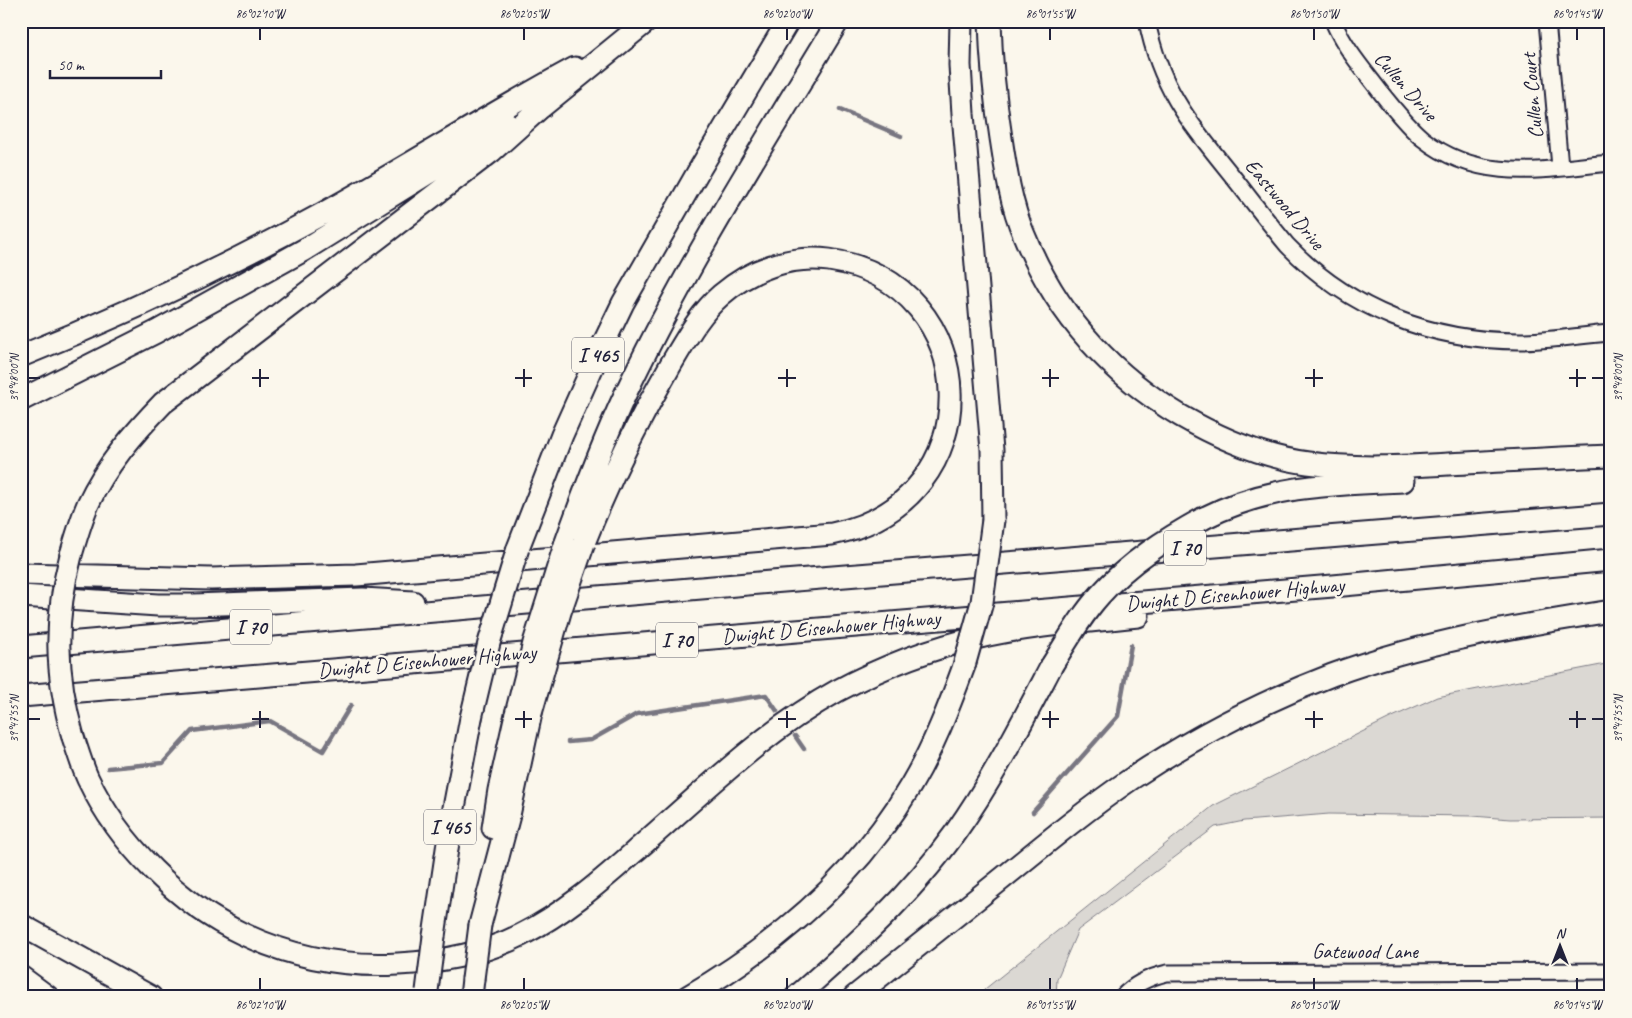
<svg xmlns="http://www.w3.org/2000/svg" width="1632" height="1018" font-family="Caveat,sans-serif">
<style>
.green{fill:#dbd8d3;stroke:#7e7d87}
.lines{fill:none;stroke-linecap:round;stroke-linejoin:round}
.stream{stroke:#787681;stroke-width:4.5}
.minor-casing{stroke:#22223b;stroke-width:19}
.highway-casing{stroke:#22223b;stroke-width:25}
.minor{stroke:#fbf7ec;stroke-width:15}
.highway{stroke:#fbf7ec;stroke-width:21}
.highway-bridge-casing{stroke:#22223b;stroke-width:25;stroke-linecap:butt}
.highway-bridge{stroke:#fbf7ec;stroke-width:21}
.ticks{fill:none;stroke:#22223b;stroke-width:2}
.labels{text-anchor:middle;stroke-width:4.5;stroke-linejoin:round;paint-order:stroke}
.shield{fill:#fbf7ec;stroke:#636270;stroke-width:1}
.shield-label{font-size:20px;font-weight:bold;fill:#22223b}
.street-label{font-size:21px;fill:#22223b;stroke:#fbf7ec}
.neatline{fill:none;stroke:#22223b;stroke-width:2}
.ticks-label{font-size:12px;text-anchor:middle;fill:#22223b}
</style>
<rect width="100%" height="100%" fill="#fbf7ec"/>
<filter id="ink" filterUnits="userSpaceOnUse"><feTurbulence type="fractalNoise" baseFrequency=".02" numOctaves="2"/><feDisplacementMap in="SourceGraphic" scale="10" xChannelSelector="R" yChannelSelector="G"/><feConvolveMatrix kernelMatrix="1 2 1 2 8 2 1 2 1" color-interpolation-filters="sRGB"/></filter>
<g filter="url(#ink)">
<path class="green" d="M 1611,663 L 1611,818 L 1510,819 L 1473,816 L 1329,814 L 1244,821 L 1215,827 L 1078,930 L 1057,979 L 1056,997 L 975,997 L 1213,806 L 1390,718 L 1437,697 Z"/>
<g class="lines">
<path class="stream" d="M 840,110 L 901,136
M 795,736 L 804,749
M 568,742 L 591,740 L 637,714 L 766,695 L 777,711
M 108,768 L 163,763 L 192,731 L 270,721 L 323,751 L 351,705
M 1033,812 L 1118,716 L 1131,645"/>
<defs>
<path id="minor" d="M 1147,21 C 1160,88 1189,122 1230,173 C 1249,197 1267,221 1287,245 C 1349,310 1431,341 1520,341 C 1550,341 1581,335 1611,333
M 1333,21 C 1345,49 1364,70 1382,94 C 1395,110 1407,126 1423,139 C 1480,184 1545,169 1611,163
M 1547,21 L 1560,167
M 1122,997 C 1134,984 1149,977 1167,973 L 1611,971"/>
<path id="highway" d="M 961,21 L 960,65 L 963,114 L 992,450 L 993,520
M 990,21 C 991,60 995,100 1001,138 C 1006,171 1011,205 1024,235 C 1056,314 1109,373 1181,416 C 1221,439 1262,457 1308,463 C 1361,470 1413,466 1466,463 C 1514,460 1562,458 1611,456
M 21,356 C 124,315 225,267 322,214 C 408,167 489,114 575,68
M 21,400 L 156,332 L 304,250 L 483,139 L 509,125
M 1204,518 C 1269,485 1332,484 1403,481
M 565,545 C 585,489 606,433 632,380 C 692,256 767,139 838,21
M 518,548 L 562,435 L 597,357 L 623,303 L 698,172 L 788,21
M 71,555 C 76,538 81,520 88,504 C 106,465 134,433 163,403 L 492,151 L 540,108 L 647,21
M 21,574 L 211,579 L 356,575 L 832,534 C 994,502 986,283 829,260 C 790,255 751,269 721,295 C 699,314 685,341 670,366 C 637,423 608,482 584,543
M 21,596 L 158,605 L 194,605 L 363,599 L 413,602
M 21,647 L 759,583 L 1611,514
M 21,696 L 1333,586 L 1611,560
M 73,737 C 78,752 82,766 88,779 C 119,844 179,904 243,934 C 292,957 344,967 398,964 C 440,962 483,954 521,935 C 563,914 598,884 633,853 C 699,796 761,733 837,691 C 882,667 931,648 980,637 C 1031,625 1086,622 1138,616
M 493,828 L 499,790 L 516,714
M 21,925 L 151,997
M 480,925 L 509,815 L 531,713
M 434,936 L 450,829 L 471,718
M 21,977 L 48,997
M 471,997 L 473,979
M 687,997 C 778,944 858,876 911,785 C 933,748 949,707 964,666
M 796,997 C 853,947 910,896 955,833 C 992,781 1022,722 1052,665
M 854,997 C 908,954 961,912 1014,869 C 1052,838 1090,807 1131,779 C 1194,737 1261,702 1332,675 C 1422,642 1516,626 1611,611"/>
</defs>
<use href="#minor" class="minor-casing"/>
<use href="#highway" class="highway-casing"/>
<use href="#minor" class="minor"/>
<use href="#highway" class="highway"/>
<defs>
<path id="highway-bridge" d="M 71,555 C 54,620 55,673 73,737
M 1052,665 C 1067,641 1081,616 1100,595 C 1129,562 1166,539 1204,518
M 964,666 L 982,602 L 993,520
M 531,713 L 560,612 L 584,543
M 516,714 L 534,643 L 565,545
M 471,718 L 489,643 L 518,548
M 473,979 L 480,925
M 427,991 L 434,936"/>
</defs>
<use href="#highway-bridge" class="highway-bridge-casing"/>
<use href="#highway-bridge" class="highway-bridge"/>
</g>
</g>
<path class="ticks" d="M 260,28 L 260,40M 524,28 L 524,40M 787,28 L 787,40M 1050,28 L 1050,40M 1314,28 L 1314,40M 1577,28 L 1577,40M 260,369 L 260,387M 524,369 L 524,387M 787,369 L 787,387M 1050,369 L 1050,387M 1314,369 L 1314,387M 1577,369 L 1577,387M 28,378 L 40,378M 252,378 L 269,378M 515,378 L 532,378M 778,378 L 796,378M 1042,378 L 1059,378M 1305,378 L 1323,378M 1569,378 L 1586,378M 1592,378 L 1604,378M 260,711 L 260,728M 524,711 L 524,728M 787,711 L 787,728M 1050,711 L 1050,728M 1314,711 L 1314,728M 1577,711 L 1577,728M 28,719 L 40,719M 252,719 L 269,719M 515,719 L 532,719M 778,719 L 796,719M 1042,719 L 1059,719M 1305,719 L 1323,719M 1569,719 L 1586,719M 1592,719 L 1604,719M 260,978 L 260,990M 524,978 L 524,990M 787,978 L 787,990M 1050,978 L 1050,990M 1314,978 L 1314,990M 1577,978 L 1577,990"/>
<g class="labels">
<g class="shield">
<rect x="572" y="337.5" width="52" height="35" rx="4"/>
<rect x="1164" y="530.5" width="42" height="35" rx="4"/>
<rect x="230" y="609.5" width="42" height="35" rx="4"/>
<rect x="656" y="622.5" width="42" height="35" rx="4"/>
<rect x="424" y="809.5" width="52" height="35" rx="4"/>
</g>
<g class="shield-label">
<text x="598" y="362">I 465</text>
<text x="1185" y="555">I 70</text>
<text x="251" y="634">I 70</text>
<text x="677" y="647">I 70</text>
<text x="450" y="834">I 465</text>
</g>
<g class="street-label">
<text transform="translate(1406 86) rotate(49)" y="7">Cullen Drive</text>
<text transform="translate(1532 96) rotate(-95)" y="7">Cullen Court</text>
<text transform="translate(1285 204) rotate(50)" y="7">Eastwood Drive</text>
<text transform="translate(1235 594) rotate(-5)" y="7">Dwight D Eisenhower Highway</text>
<text transform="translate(831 627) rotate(-5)" y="7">Dwight D Eisenhower Highway</text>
<text transform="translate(427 661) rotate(-5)" y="7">Dwight D Eisenhower Highway</text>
<text x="1365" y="958">Gatewood Lane</text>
</g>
</g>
<rect width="1632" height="1018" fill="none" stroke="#fbf7ec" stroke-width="55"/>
<g transform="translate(1560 946)" stroke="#fbf7ec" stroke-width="4" paint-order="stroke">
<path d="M0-4L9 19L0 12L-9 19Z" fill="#22223b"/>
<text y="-8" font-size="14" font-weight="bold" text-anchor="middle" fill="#22223b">N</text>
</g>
<path d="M50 70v8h111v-8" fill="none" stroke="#22223b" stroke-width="2.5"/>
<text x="58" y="70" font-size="15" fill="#22223b" stroke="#fbf7ec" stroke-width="4" paint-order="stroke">50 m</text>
<rect x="28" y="28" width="1576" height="962" class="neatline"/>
<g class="ticks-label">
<text x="260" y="18">86°02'10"W</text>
<text x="524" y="18">86°02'05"W</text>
<text x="787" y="18">86°02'00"W</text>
<text x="1050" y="18">86°01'55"W</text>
<text x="1314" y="18">86°01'50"W</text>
<text x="1577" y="18">86°01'45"W</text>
<text transform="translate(14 378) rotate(-90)" y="4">39°48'00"N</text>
<text transform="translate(1618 378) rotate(-90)" y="4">39°48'00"N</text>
<text transform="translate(14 719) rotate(-90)" y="4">39°47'55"N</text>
<text transform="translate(1618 719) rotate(-90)" y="4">39°47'55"N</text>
<text x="260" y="1009">86°02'10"W</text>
<text x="524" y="1009">86°02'05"W</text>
<text x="787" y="1009">86°02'00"W</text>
<text x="1050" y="1009">86°01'55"W</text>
<text x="1314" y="1009">86°01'50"W</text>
<text x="1577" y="1009">86°01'45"W</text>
</g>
</svg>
